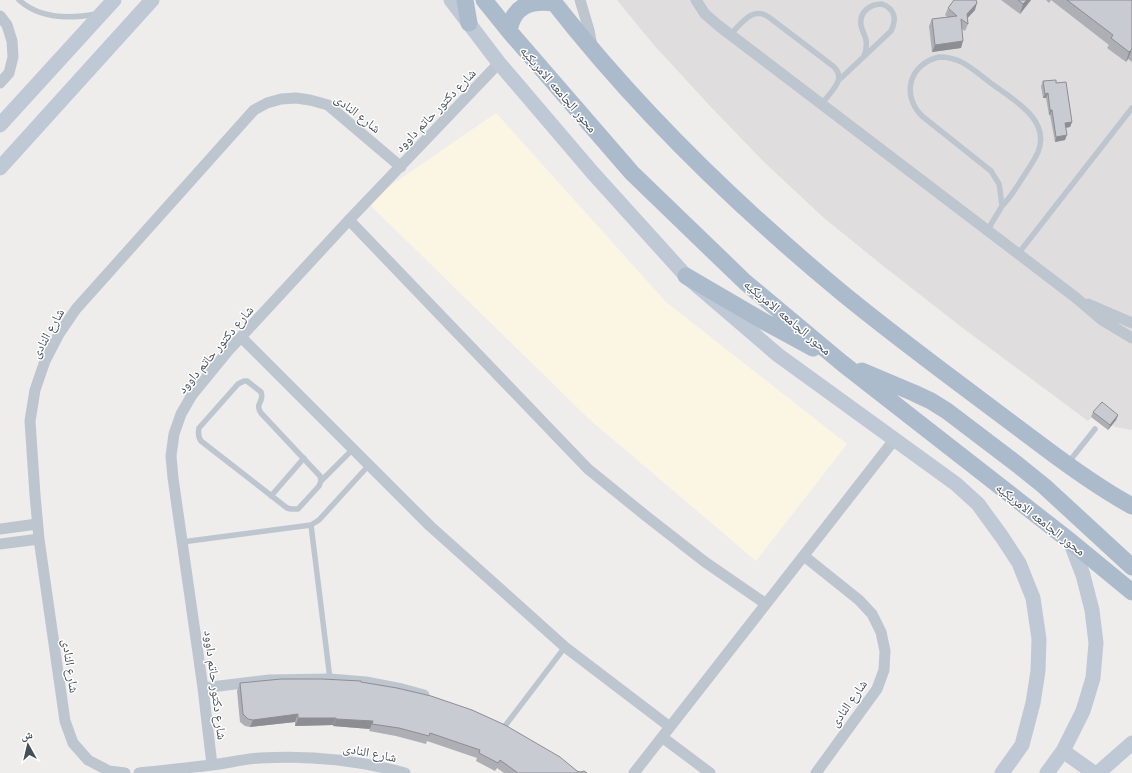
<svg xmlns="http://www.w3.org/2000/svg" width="1132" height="773" font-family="Roboto,'Noto Naskh Arabic',sans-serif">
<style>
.commercial{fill:#fbf6e4}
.education{fill:#e0ddde}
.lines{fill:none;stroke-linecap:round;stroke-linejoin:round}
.lane{stroke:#bdc6cf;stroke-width:5.5}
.street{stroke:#bdc6cf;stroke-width:11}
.secondary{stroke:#bfc9d6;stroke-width:15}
.primary{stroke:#acbbcc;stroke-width:17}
.wall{fill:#adafb5}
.shaded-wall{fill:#8d8e93}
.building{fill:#c9cbd2;stroke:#8d8e93}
.labels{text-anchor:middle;stroke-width:3;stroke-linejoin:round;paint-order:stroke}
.street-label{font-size:13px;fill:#454f5a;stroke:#fff}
</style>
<rect width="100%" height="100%" fill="#efecec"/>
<path class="commercial" d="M 496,113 L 666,302 L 847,444 L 756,561 L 589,419 L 367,202 Z"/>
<path class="education" d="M 617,0 L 1132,0 L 1132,430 L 1115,427 L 1112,425 L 1116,420 L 1100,407 L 1088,421 L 964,329 L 882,265 L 824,218 L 764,162 L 710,106 L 653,44 Z"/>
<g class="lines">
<path class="lane" d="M 19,0 C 40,19 70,19 96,14
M 730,35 C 742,23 753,5 770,18 L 833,66 C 848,79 830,92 822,104
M 939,57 C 963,57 974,71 992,84 C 1014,100 1051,120 1038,152 C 1035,159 1031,165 1027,171 C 1019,183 1012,196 1002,206 L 1000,190 L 999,184 L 991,171 L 922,116 C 901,95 909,64 939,57 Z
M 839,80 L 891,31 C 897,19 895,9 882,4 C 870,4 859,12 861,25 C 862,31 865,35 866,40 C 867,46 866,51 864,56
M 987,231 L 1002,206
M 1018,254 L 1132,108
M 244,381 L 247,381 L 261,392 C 265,402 254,403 261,413 L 320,476 L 321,481 L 319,486 L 298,509 L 291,509 L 287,508 L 201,441 C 198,437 198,433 199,428 L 238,384 Z
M 1068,463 L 1095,429
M 321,481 L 353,449
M 271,496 L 304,458
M 311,525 L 330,679
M 182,542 L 311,525 L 319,520 L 369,465
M 505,726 L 565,647"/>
<path class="street" d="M 580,0 L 589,30 L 592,46
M 696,0 L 705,14 L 719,26 L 1075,297 L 1102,320 L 1132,338
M 0,16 L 7,25 L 12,41 L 13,57 L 9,73 L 0,83
M 349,220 L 588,469 L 646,516 L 705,562 L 766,604
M 1088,304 L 1132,323
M 241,337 L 430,526 L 565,647 L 670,727
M 0,529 L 37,524
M 0,544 L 39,539
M 804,556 L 859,600 L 872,614 L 881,632 L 885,651 L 884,670 L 877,689 L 816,773
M 203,688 L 269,680 L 330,679 L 366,682 L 402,689 L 424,695
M 662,737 L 710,773
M 212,765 L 203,688 L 173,478 L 171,456 L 174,434 L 181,414 L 192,395 L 228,351 L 349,220 L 499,63
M 125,773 L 109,771 L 88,760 L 73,743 L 65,721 L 39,539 L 35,495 L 30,421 L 35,390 L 45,361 L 59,334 L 76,309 L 254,110 L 267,103 L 281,99 L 296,98 L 310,100 L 328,105 L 401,167
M 139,773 C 164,770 188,768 212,765 C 228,763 244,759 260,758 C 309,755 358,760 405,773
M 634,773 L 894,440"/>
<path class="secondary" d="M 451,0 L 499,63 L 592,172 L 686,276 L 778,355 L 956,484 L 978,504 L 1002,537 L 1019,563 L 1033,598 L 1039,639 L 1038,671 L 1033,703 L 1022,745 L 1002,773
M 0,125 L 114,0
M 0,168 L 152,0
M 1063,751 L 1094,773
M 1047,773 L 1063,751 L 1083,711 L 1093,678 L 1096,643 L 1092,610 L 1083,575 L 1070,541
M 1098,773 L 1132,743"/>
<path class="primary" d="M 465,0 L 469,23
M 484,0 L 509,31 L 632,173 L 745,282 L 842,363 L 1070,541 L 1132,592
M 552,0 C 636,108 736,205 841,292 C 880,324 921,355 961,385 C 989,406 1017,427 1045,448 C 1073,469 1101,489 1132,506
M 509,31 C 513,6 530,0 554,3
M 686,276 L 763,321 L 813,348
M 862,371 L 914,393 L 931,401 L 947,411 L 1018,465 L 1044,486 L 1132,567"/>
</g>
<path class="wall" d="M 1001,0 L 1031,0 L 1020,14 Z
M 1046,0 L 1132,0 L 1132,62 L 1128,59 L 1126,62 L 1107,48 L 1109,45 L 1051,0 L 1049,3 Z
M 948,8 L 975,10 L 967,18 L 968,24 L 965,31 L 962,29 L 961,48 L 932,52 L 929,26 L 932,19 L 947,17 L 945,15 Z
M 1043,81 L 1056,83 L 1072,122 L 1070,127 L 1066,128 L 1065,140 L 1055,142 L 1050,115 L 1049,115 L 1046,98 L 1043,98 L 1041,86 Z
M 1093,412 L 1118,415 L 1116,420 L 1108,430 L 1091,417 Z
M 361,682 L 577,771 L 580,772 L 587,773 L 504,773 L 497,768 L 495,771 L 476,761 L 477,758 L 427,741 L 426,744 L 396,736 L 369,731 L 370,729 L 333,726 L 333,725 L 295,726 L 295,722 L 250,727 L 245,726 L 240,722 L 237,691 L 240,683 Z"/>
<path class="shaded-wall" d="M 1027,0 L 1031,0 L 1020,14 L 1023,4 Z
M 977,3 L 975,10 L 965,21 L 967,14 Z
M 963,41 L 961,48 L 932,52 L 935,45 Z
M 1132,49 L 1128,59 L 1126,62 L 1129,52 Z
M 1048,93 L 1046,98 L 1043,98 L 1045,94 Z
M 1050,110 L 1052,110 L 1050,115 L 1049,115 Z
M 1072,122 L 1070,127 L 1063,128 L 1065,123 Z
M 1067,135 L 1065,140 L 1055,142 L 1056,137 Z
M 1118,415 L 1116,420 L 1108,430 L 1110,425 Z
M 298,714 L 295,722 L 250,727 L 253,720 Z
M 298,718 L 336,718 L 333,725 L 295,726 Z
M 336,719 L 373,721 L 370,729 L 333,726 Z"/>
<path class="building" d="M 954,0 L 976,0 L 977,3 L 967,14 L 968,24 L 961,19 L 963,41 L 935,45 L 932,19 L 957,16 L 948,8 Z
M 1018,0 L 1027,0 L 1023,4 Z
M 1067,0 L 1132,0 L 1132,49 L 1129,52 L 1111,38 L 1113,35 Z
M 1056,80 L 1056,83 L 1066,82 L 1072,122 L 1065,123 L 1067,135 L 1056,137 L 1052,110 L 1050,110 L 1048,93 L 1045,94 L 1043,81 Z
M 1102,402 L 1118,415 L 1110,425 L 1093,412 Z
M 281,679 L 322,679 L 361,681 L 361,682 L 397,688 L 431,696 L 472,710 L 505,725 L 560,757 L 577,771 L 580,772 L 584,771 L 587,773 L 518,773 L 500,760 L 498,763 L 479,753 L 480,750 L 430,733 L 429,736 L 399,728 L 372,724 L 373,721 L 336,719 L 336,718 L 298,718 L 298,714 L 253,720 L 248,719 L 243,714 L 240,683 Z"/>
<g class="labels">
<g class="street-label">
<text transform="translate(559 89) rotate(49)" y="5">محور الجامعه الامريكيه</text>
<text transform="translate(435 110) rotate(-46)" y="5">شارع دكتور حاتم داوود</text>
<text transform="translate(358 113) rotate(38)" y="5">شارع النادى</text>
<text transform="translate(788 317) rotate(40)" y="5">محور الجامعه الامريكيه</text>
<text transform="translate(47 333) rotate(-61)" y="5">شارع النادى</text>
<text transform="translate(215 349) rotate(-50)" y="5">شارع دكتور حاتم داوود</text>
<text transform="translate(1041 519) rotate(38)" y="5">محور الجامعه الامريكيه</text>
<text transform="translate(71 666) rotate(82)" y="5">شارع النادى</text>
<text transform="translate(216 685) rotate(83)" y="5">شارع دكتور حاتم داوود</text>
<text transform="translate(848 703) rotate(-55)" y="5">شارع النادى</text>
<text transform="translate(370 752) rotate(11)" y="5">شارع النادى</text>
</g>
</g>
<g transform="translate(28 745) rotate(352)" stroke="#ffffff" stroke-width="3" paint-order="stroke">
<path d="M0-3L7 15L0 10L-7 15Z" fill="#454f5a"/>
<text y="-6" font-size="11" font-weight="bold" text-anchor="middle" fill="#454f5a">ش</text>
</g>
</svg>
